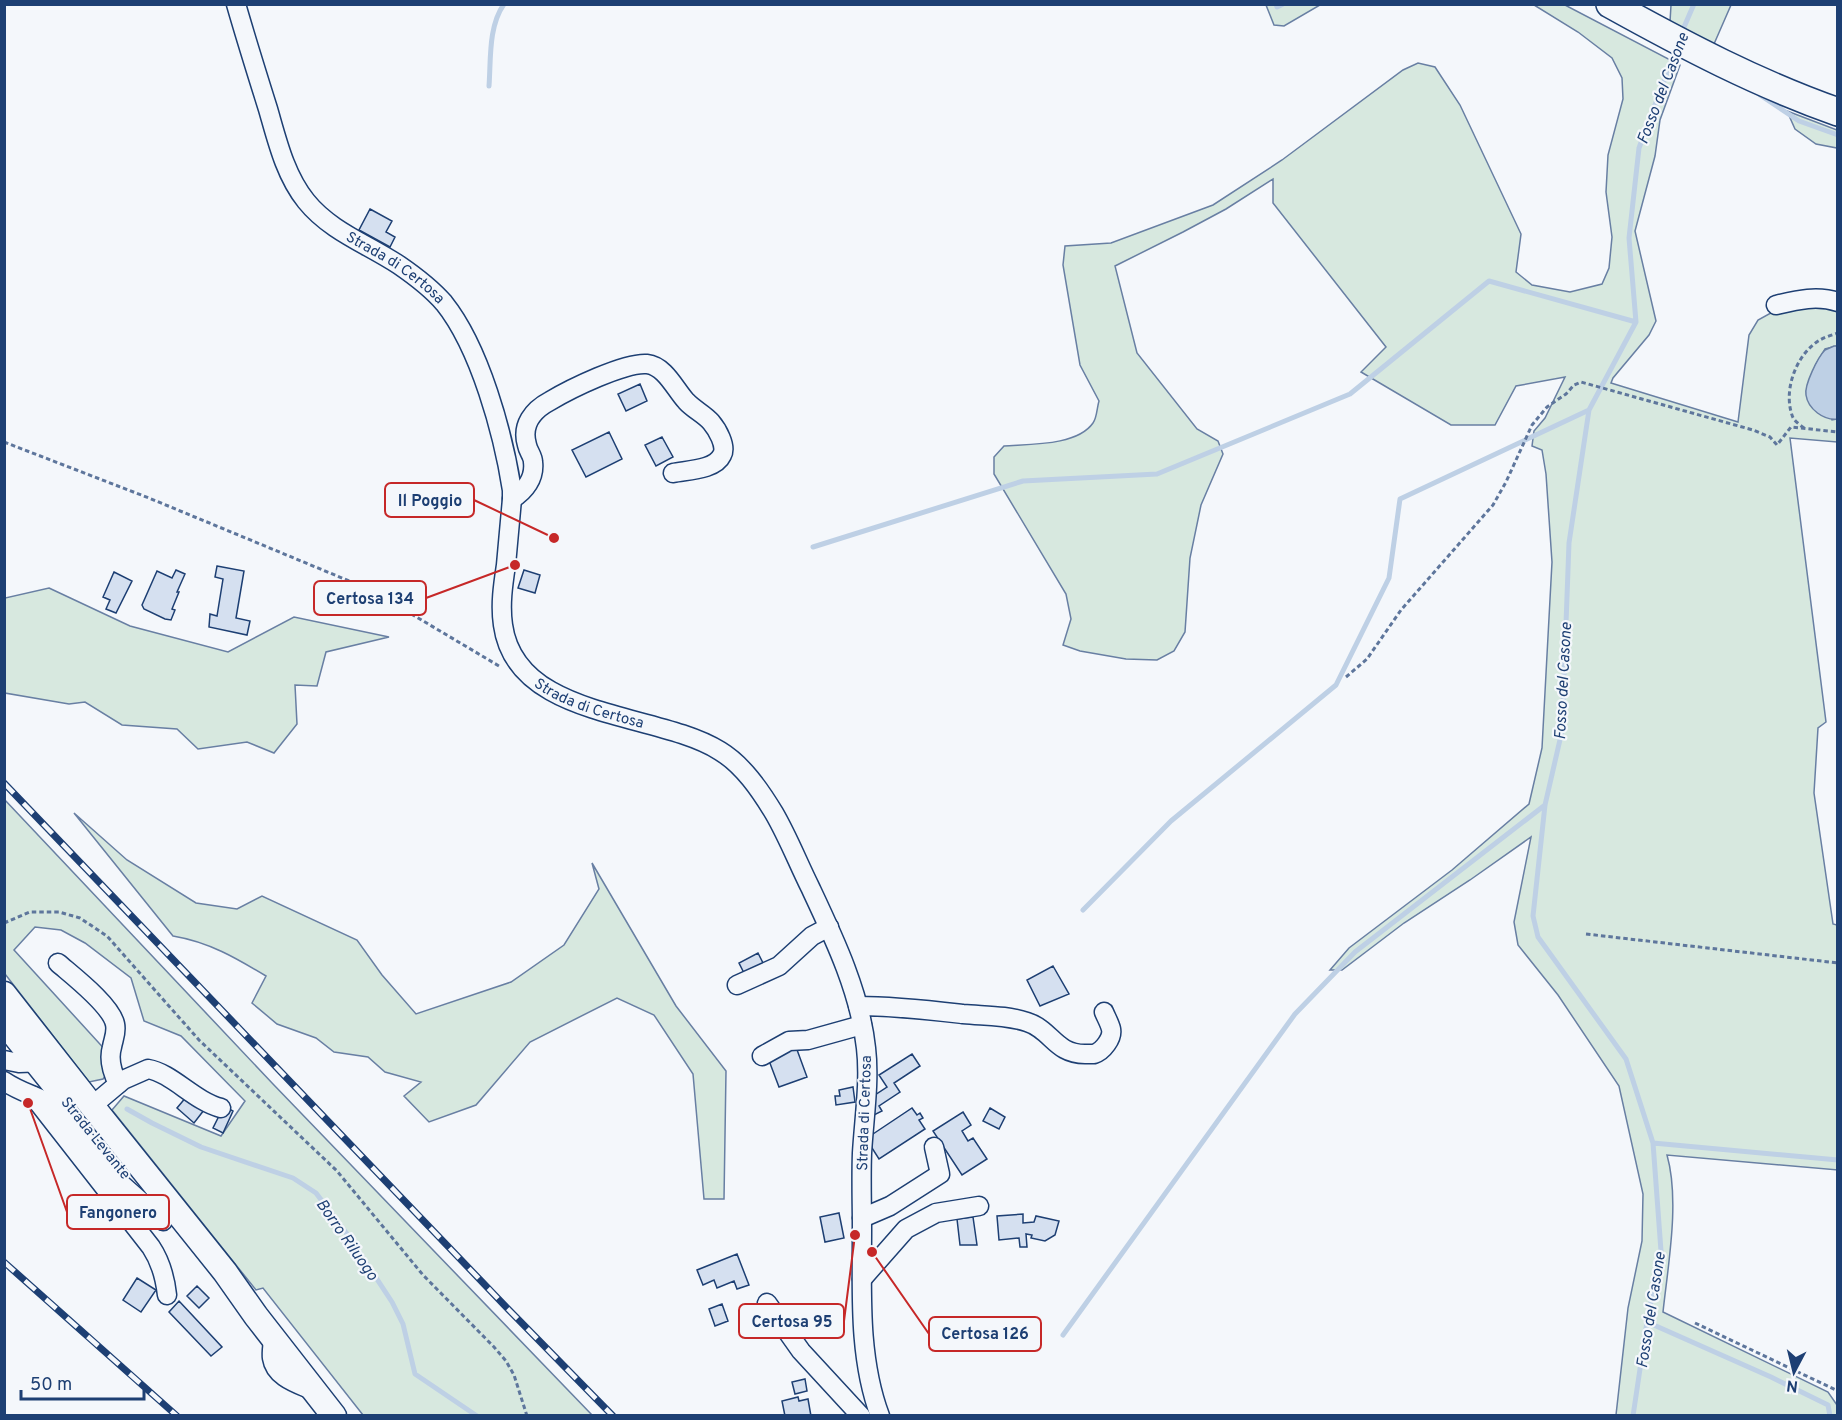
<svg xmlns="http://www.w3.org/2000/svg" width="1842" height="1420" font-family="Overpass,sans-serif">
<style>
.green{fill:#d7e8df;stroke:#687fa3;stroke-width:1.5}
.water{fill:#bed0e5;stroke:#687fa3;stroke-width:1.5}
.lines{fill:none;stroke-linecap:round;stroke-linejoin:round}
.stream{stroke:#bed0e5;stroke-width:5}
.building{fill:#d5e0f0;stroke:#1d3f73;stroke-width:1.5}
.minor-casing{stroke:#1d3f73;stroke-width:21}
.major-casing{stroke:#1d3f73;stroke-width:27}
.highway-casing{stroke:#1d3f73;stroke-width:30}
.path{stroke:#5e769c;stroke-width:3;stroke-dasharray:4.5 3;stroke-linecap:butt}
.minor{stroke:#f4f7fb;stroke-width:18}
.major{stroke:#f4f7fb;stroke-width:24}
.highway{stroke:#f4f7fb;stroke-width:27}
.rail-casing{stroke:#1d3f73;stroke-width:7}
.rail{stroke:#f4f7fb;stroke-width:4.5;stroke-dasharray:14;stroke-linecap:butt}
.labels{text-anchor:middle;stroke-width:4.5;stroke-linejoin:round;paint-order:stroke}
.street-label{font-size:15px;fill:#1d3f73;stroke:#f4f7fb}
.water-label{font-size:16px;font-style:italic;fill:#1d3f73;stroke:#f4f7fb}
.leader{fill:none;stroke:#c62828;stroke-width:2}
.callout-dot{fill:#c62828;stroke:#f4f7fb;stroke-width:2}
.callout{fill:#f4f7fb;stroke:#c62828;stroke-width:2}
.callout-label{font-size:16px;text-anchor:middle;font-weight:bold;fill:#1d3f73}
</style>
<rect width="100%" height="100%" fill="#f4f7fb"/>
<path class="green" d="M 1266,5 L 1320,5 L 1284,26 L 1274,25 Z
M 1534,5 L 1565,5 L 1680,65 L 1660,120 L 1655,156 L 1635,231 L 1656,321 L 1649,335 L 1613,378 L 1611,383 L 1738,422 L 1749,335 L 1758,320 L 1778,309 L 1821,304 L 1837,309 L 1837,346 L 1825,349 L 1815,366 L 1832,420 L 1837,419 L 1837,442 L 1790,438 L 1826,722 L 1818,728 L 1814,793 L 1833,924 L 1837,925 L 1838,1170 L 1667,1155 C 1680,1201 1668,1265 1663,1312 L 1828,1392 L 1837,1405 L 1837,1415 L 1616,1415 L 1628,1308 L 1642,1241 L 1643,1194 L 1619,1086 L 1558,995 L 1518,945 L 1514,922 L 1531,837 L 1470,880 L 1404,923 L 1342,970 L 1330,970 L 1349,948 L 1452,870 L 1529,804 L 1542,748 L 1552,562 L 1546,474 L 1542,450 L 1532,446 L 1534,431 L 1545,418 L 1565,377 L 1516,386 L 1495,425 L 1451,425 L 1361,372 L 1386,347 L 1273,203 L 1273,179 L 1226,209 L 1183,232 L 1115,266 L 1137,353 L 1197,429 L 1218,441 L 1223,454 L 1201,505 L 1190,558 L 1185,632 L 1174,651 L 1157,660 L 1126,659 L 1080,651 L 1063,645 L 1071,619 L 1066,594 L 994,474 L 994,457 L 1004,446 C 1029,444 1077,446 1093,423 C 1097,418 1097,407 1099,401 L 1080,365 L 1063,265 L 1065,246 L 1111,243 L 1213,205 L 1282,160 L 1403,70 L 1418,63 L 1435,67 L 1460,105 L 1521,234 L 1516,272 L 1532,285 L 1570,292 L 1602,284 L 1609,268 L 1612,237 L 1606,192 L 1608,155 L 1623,99 L 1622,78 L 1612,58 L 1578,32 Z
M 1671,5 L 1731,5 L 1714,44 L 1670,22 Z
M 1787,111 L 1837,130 L 1837,148 L 1816,144 L 1795,129 Z
M 49,588 L 130,626 L 228,652 L 294,617 L 389,637 L 326,652 L 317,686 L 295,685 L 297,724 L 274,753 L 247,742 L 198,749 L 177,729 L 122,725 L 85,702 L 69,704 L 5,693 L 5,598 Z
M 4,799 L 273,1084 L 592,1415 L 363,1415 L 263,1288 L 256,1290 L 112,1110 L 124,1096 L 221,1136 L 245,1101 L 181,1036 L 144,1021 L 131,978 L 85,943 L 61,930 L 35,927 L 14,950 L 109,1054 L 110,1070 L 103,1079 L 89,1082 L 5,974 Z
M 74,813 L 127,860 L 196,903 L 237,909 L 262,896 L 357,940 L 382,975 L 416,1014 L 511,982 L 564,945 L 599,889 L 592,863 L 676,1006 L 726,1071 L 724,1199 L 704,1199 L 693,1074 L 654,1015 L 617,998 L 530,1042 L 476,1105 L 429,1122 L 404,1096 L 421,1082 L 385,1072 L 368,1057 L 334,1052 L 316,1038 L 277,1024 L 252,1003 L 266,976 C 236,958 209,942 173,936 Z"/>
<path class="water" d="M 1834,346 L 1837,346 L 1838,419 C 1824,421 1808,409 1806,395 C 1804,385 1818,357 1825,350 C 1827,349 1832,347 1834,346 Z"/>
<g class="lines">
<path class="stream" d="M 1276,4 L 1277,7 L 1283,4
M 1681,34 L 1694,4
M 489,86 C 491,60 488,27 504,4
M 1760,95 L 1799,121 L 1838,135
M 813,547 L 1023,481 L 1157,474 L 1350,394 L 1489,281 L 1636,322
M 1083,910 L 1171,821 L 1336,685 L 1389,578 L 1400,499 L 1589,410
M 127,1109 L 152,1123 L 201,1147 L 293,1178 L 316,1193 L 350,1238 L 392,1302 L 403,1324 L 415,1374 L 477,1416
M 1653,1143 L 1838,1160
M 1647,1322 L 1771,1377 L 1828,1405 L 1830,1416
M 1063,1335 L 1295,1014 L 1355,952 L 1545,805
M 1633,1416 L 1647,1322 L 1661,1251 L 1653,1143 L 1626,1059 L 1538,937 L 1533,916 L 1545,805 L 1562,731 L 1569,543 L 1589,410 L 1636,322 L 1629,238 L 1639,148 L 1676,49"/>
</g>
<path class="building" d="M 370,209 L 392,221 L 386,232 L 395,237 L 390,247 L 359,230 Z
M 640,384 L 647,401 L 626,411 L 618,394 Z
M 609,432 L 622,459 L 586,477 L 572,450 Z
M 662,437 L 673,457 L 656,466 L 645,445 Z
M 217,566 L 244,571 L 236,618 L 250,621 L 247,635 L 209,627 L 210,614 L 217,616 L 223,579 L 215,577 Z
M 176,570 L 185,574 L 177,592 L 179,592 L 172,609 L 175,610 L 171,620 L 165,619 L 144,609 L 142,605 L 157,571 L 172,578 Z
M 524,570 L 540,575 L 535,593 L 518,588 Z
M 114,572 L 132,581 L 116,613 L 106,609 L 110,600 L 103,597 Z
M 758,953 L 764,965 L 745,975 L 739,963 Z
M 1053,966 L 1069,994 L 1040,1006 L 1027,980 Z
M 796,1047 L 807,1077 L 779,1087 L 768,1058 Z
M 912,1054 L 920,1066 L 894,1083 L 900,1092 L 879,1106 L 882,1111 L 872,1116 L 875,1095 L 887,1087 L 879,1075 Z
M 853,1087 L 855,1102 L 836,1105 L 835,1096 L 840,1096 L 839,1090 Z
M 187,1096 L 204,1110 L 194,1123 L 177,1108 Z
M 224,1106 L 233,1111 L 223,1133 L 213,1128 Z
M 912,1108 L 917,1115 L 920,1113 L 923,1118 L 919,1120 L 925,1129 L 879,1159 L 872,1148 L 870,1136 Z
M 990,1108 L 1005,1117 L 999,1129 L 983,1121 Z
M 963,1112 L 971,1125 L 962,1131 L 968,1141 L 973,1138 L 987,1159 L 962,1175 L 933,1131 Z
M 839,1213 L 844,1238 L 825,1242 L 820,1217 Z
M 1023,1214 L 1023,1223 L 1034,1222 L 1036,1216 L 1059,1221 L 1055,1235 L 1045,1241 L 1031,1238 L 1032,1235 L 1026,1234 L 1027,1247 L 1020,1247 L 1019,1238 L 999,1240 L 997,1216 Z
M 973,1217 L 977,1245 L 960,1245 L 957,1219 Z
M 737,1254 L 749,1285 L 737,1289 L 734,1281 L 717,1288 L 714,1280 L 703,1285 L 697,1270 Z
M 137,1278 L 156,1290 L 141,1312 L 123,1300 Z
M 197,1286 L 209,1298 L 199,1308 L 187,1296 Z
M 179,1301 L 222,1347 L 211,1356 L 169,1312 Z
M 722,1304 L 728,1321 L 715,1326 L 709,1309 Z
M 805,1379 L 807,1391 L 795,1394 L 792,1382 Z
M 798,1397 L 799,1401 L 808,1399 L 811,1416 L 785,1416 L 782,1401 Z"/>
<g class="lines">
<defs>
<g id="minor">
<path id="s1" d="M 236,4 C 246,39 257,74 268,109 C 277,140 285,175 306,201 C 330,231 367,244 399,265 C 415,276 431,288 444,303 C 480,348 503,433 512,490 L 512,499 C 510,521 508,543 506,565 C 503,585 500,605 503,625 C 516,720 656,711 720,751 C 743,765 760,790 774,813 C 788,837 798,863 810,887 C 834,938 860,992 866,1048 C 870,1081 864,1119 862,1153 C 861,1179 862,1204 862,1230 C 862,1291 858,1357 880,1416"/>
<path d="M 1776,305 C 1797,300 1817,295 1838,302"/>
<path d="M 512,499 C 525,491 535,478 533,462 C 533,456 528,451 527,445 C 521,425 533,410 550,401 C 570,389 625,362 647,364 C 665,366 675,389 686,401 C 693,409 704,414 711,422 C 717,429 727,446 722,455 C 715,470 688,470 673,473"/>
<path d="M 58,963 C 73,976 111,1005 115,1024 C 117,1033 113,1040 112,1047 C 108,1060 112,1072 118,1084"/>
<path d="M 737,985 L 779,966 L 812,936 L 829,927"/>
<path d="M 858,1006 C 894,1006 928,1010 963,1014 C 985,1016 1006,1015 1027,1022 C 1052,1030 1055,1054 1085,1054 C 1088,1054 1091,1054 1094,1054 C 1103,1051 1113,1038 1111,1029 C 1110,1024 1106,1017 1104,1012"/>
<path d="M 762,1056 L 789,1041 L 808,1040 L 862,1025"/>
<path d="M 4,1060 L 19,1063 L 44,1062"/>
<path d="M 4,1081 C 21,1093 42,1097 60,1109 L 119,1182 L 163,1221"/>
<path d="M 33,1096 L 151,1247 C 161,1262 165,1277 167,1295"/>
<path d="M 92,1106 L 123,1080 L 148,1069 C 172,1073 194,1101 221,1108"/>
<path d="M 862,1218 L 890,1206 L 940,1174 L 934,1147"/>
<path d="M 862,1279 L 906,1229 L 936,1213 L 979,1206"/>
<path d="M 767,1303 L 801,1351 L 861,1416"/>
<path d="M 273,1338 C 273,1344 271,1352 272,1358 C 275,1378 299,1384 314,1391"/>
</g>
<path id="major" d="M 4,994 L 92,1106 L 225,1272 L 256,1316 L 334,1416
M 4,1022 L 61,1093"/>
<path id="highway" d="M 1610,4 C 1684,45 1758,84 1838,112"/>
</defs>
<use href="#minor" class="minor-casing"/>
<use href="#major" class="major-casing"/>
<use href="#highway" class="highway-casing"/>
<path class="path" d="M 1804,428 C 1800,425 1793,420 1792,415 C 1783,389 1797,353 1820,340 C 1825,337 1832,335 1838,333
M 4,442 L 149,498 L 371,590 L 499,666
M 1346,677 L 1367,659 L 1401,610 L 1493,505 L 1506,482 L 1532,425 L 1547,407 L 1566,394 L 1574,385 L 1581,382 L 1753,430 L 1770,437 L 1777,445 L 1791,427 L 1838,432
M 4,923 L 30,912 L 59,912 L 80,918 L 107,936 L 199,1040 L 337,1171 L 423,1275 L 494,1347 L 506,1361 L 514,1375 L 527,1416
M 1586,934 L 1838,963
M 1695,1323 L 1838,1391"/>
<use href="#minor" class="minor"/>
<use href="#major" class="major"/>
<use href="#highway" class="highway"/>
<defs>
<path id="rail" d="M 4,783 L 509,1310 L 613,1416
M 4,1262 L 177,1416"/>
</defs>
<use href="#rail" class="rail-casing"/>
<use href="#rail" class="rail"/>
</g>
<g class="labels">
<g class="street-label">
<text dy="5" stroke="none"><textPath href="#s1" startOffset="322">Strada di Certosa</textPath></text>
<text dy="5" stroke="none"><textPath href="#s1" startOffset="844">Strada di Certosa</textPath></text>
<text transform="translate(864 1113) rotate(-88)" y="5">Strada di Certosa</text>
<text transform="translate(96 1138) rotate(51)" y="5">Strada Levante</text>
</g>
<g class="water-label">
<text transform="translate(1662 88) rotate(-69)" y="6">Fosso del Casone</text>
<text transform="translate(1562 681) rotate(-87)" y="6">Fosso del Casone</text>
<text transform="translate(348 1239) rotate(55)" y="6">Borro Riluogo</text>
<text transform="translate(1650 1310) rotate(-81)" y="6">Fosso del Casone</text>
</g>
</g>
<path class="leader" d="M554 538L474 500M515 565L426 598M28 1103L67 1212M855 1235L844 1321M872 1252L929 1334"/>
<g class="callout-dot">
<circle cx="554" cy="538" r="6"/>
<circle cx="515" cy="565" r="6"/>
<circle cx="28" cy="1103" r="6"/>
<circle cx="855" cy="1235" r="6"/>
<circle cx="872" cy="1252" r="6"/>
</g>
<g class="callout">
<rect x="385" y="483" width="89" height="34" rx="6"/>
<rect x="314" y="581" width="112" height="34" rx="6"/>
<rect x="67" y="1195" width="102" height="34" rx="6"/>
<rect x="739" y="1304" width="105" height="34" rx="6"/>
<rect x="929" y="1317" width="112" height="34" rx="6"/>
</g>
<g class="callout-label">
<text x="430" y="506">Il Poggio</text>
<text x="370" y="604">Certosa 134</text>
<text x="118" y="1218">Fangonero</text>
<text x="792" y="1327">Certosa 95</text>
<text x="985" y="1339">Certosa 126</text>
</g>
<rect width="1842" height="1420" fill="none" stroke="#1d3f73" stroke-width="12"/>
<g transform="translate(1794 1372) rotate(187)" stroke="#f4f7fb" stroke-width="4.5" paint-order="stroke">
<path d="M0-4.5L10 22L0 15L-10 22Z" fill="#1d3f73"/>
<text y="-9" font-size="16" font-weight="bold" text-anchor="middle" fill="#1d3f73">N</text>
</g>
<path d="M21 1390v9h123v-9" fill="none" stroke="#1d3f73" stroke-width="3"/>
<text x="30" y="1390" font-size="18" fill="#1d3f73" stroke="#f4f7fb" stroke-width="4.5" paint-order="stroke">50 m</text>
</svg>
